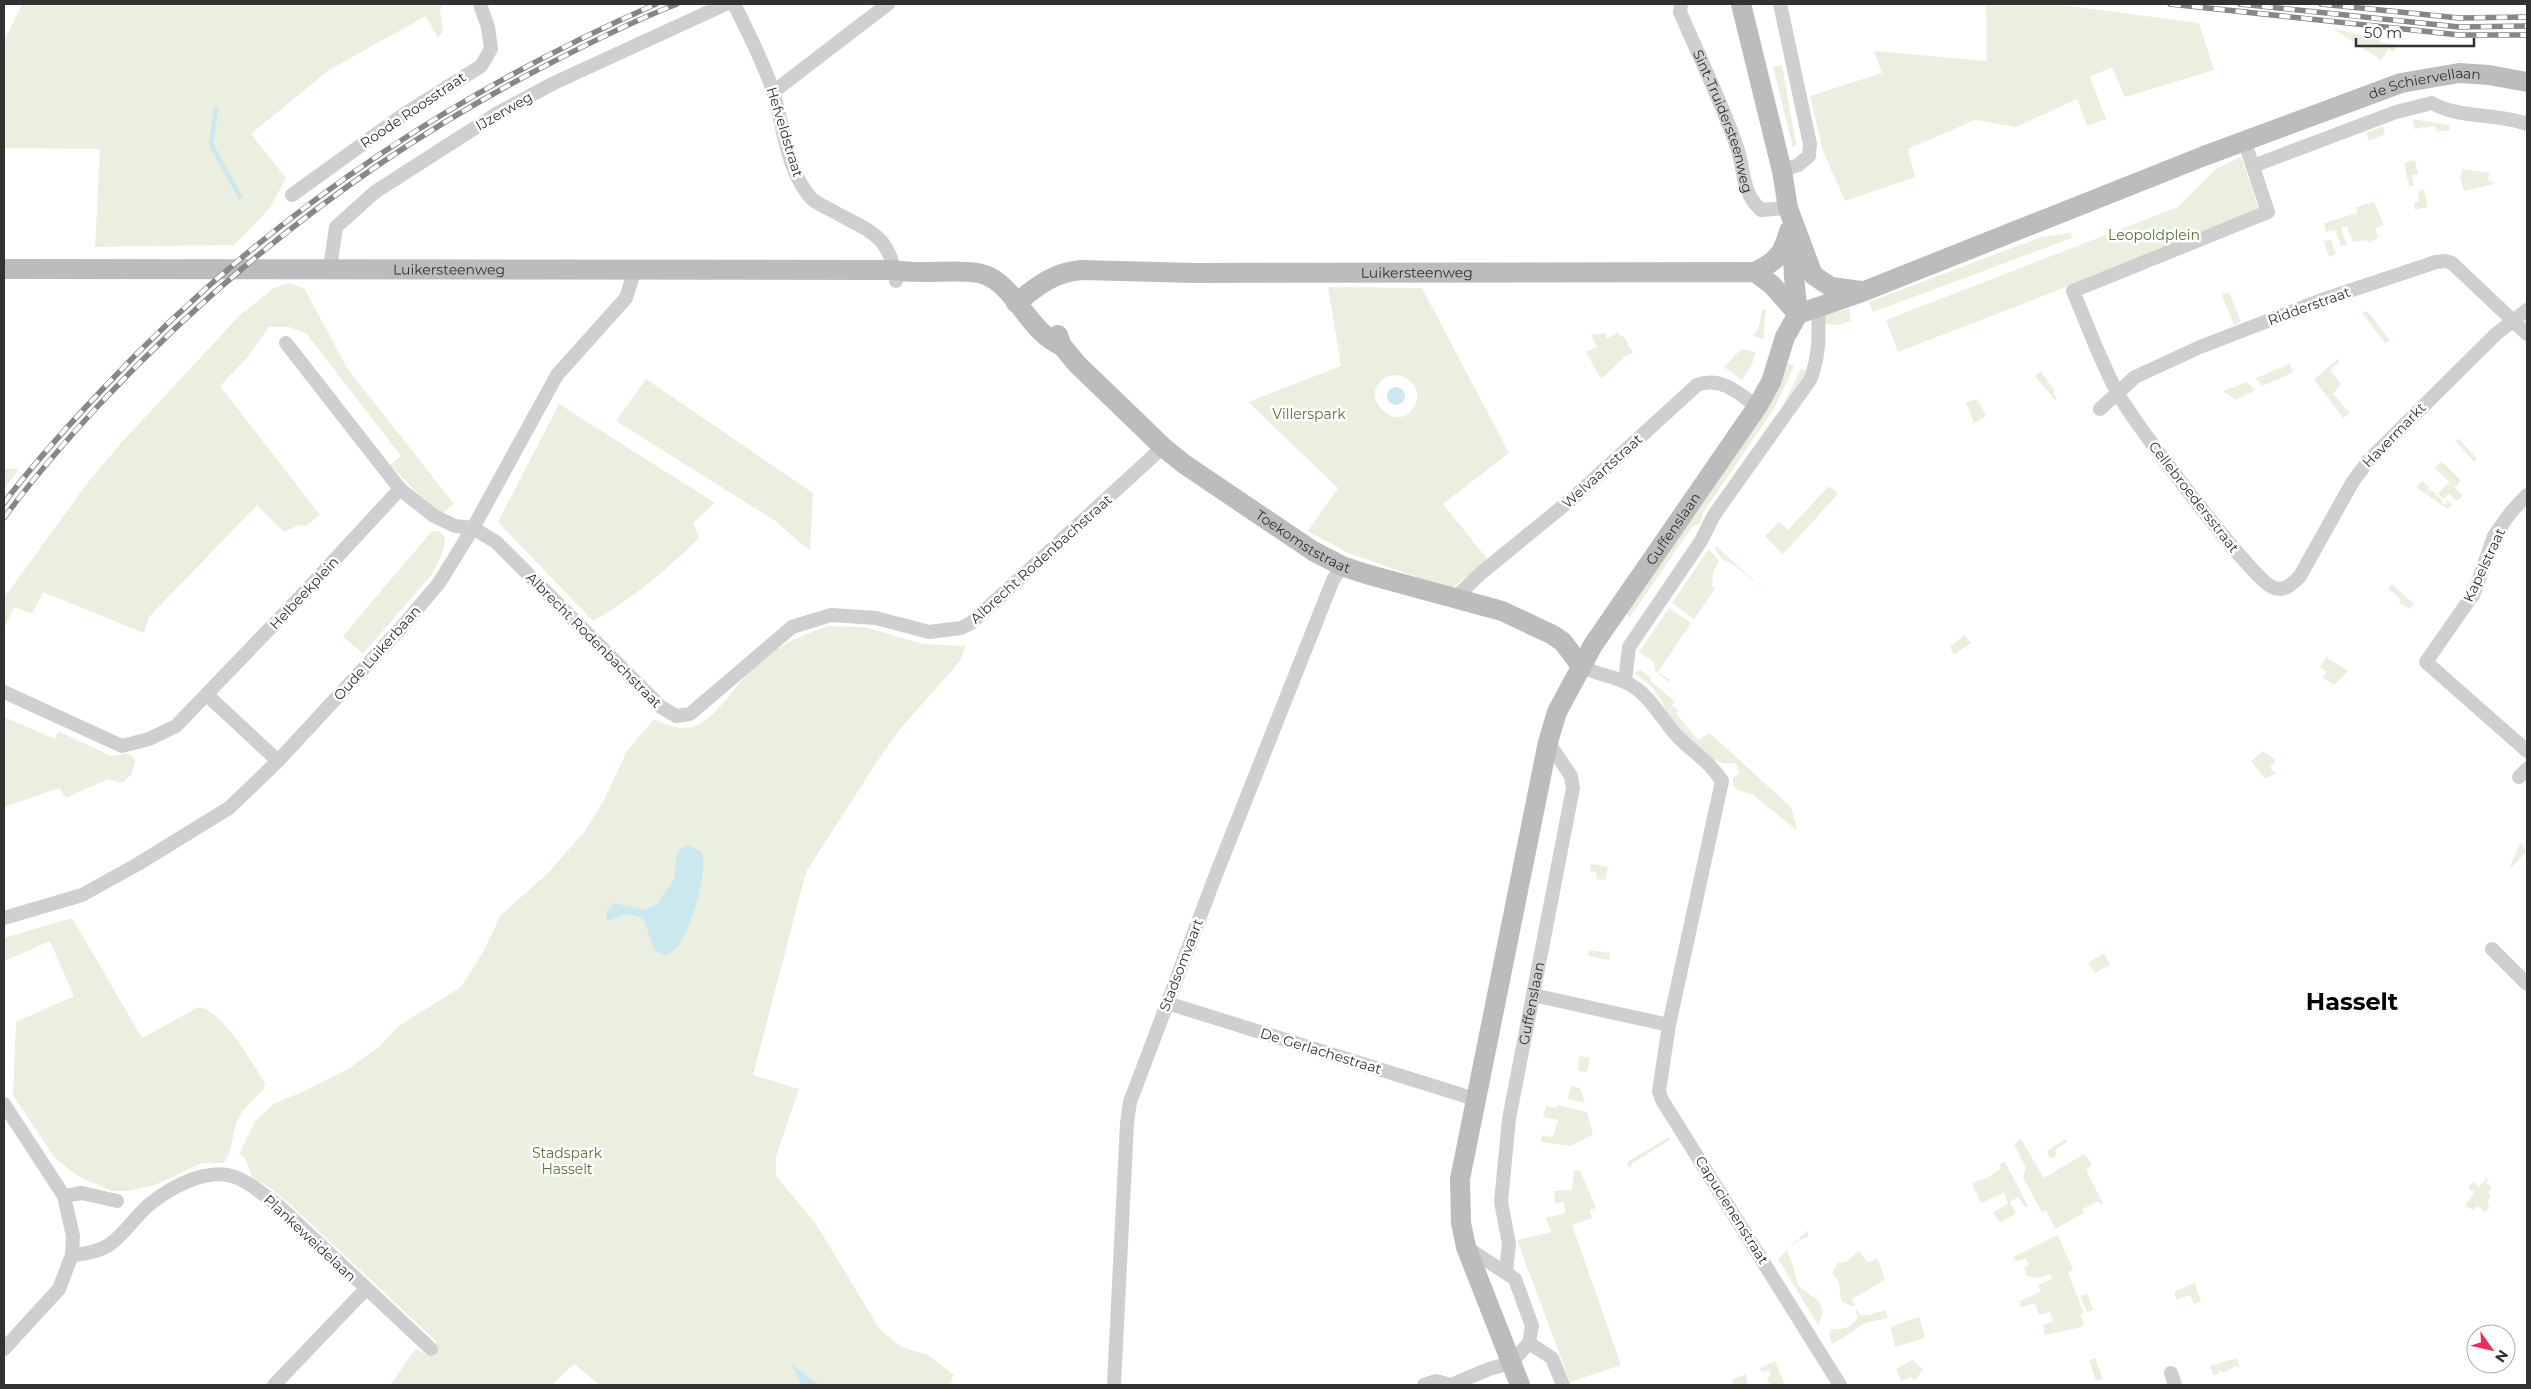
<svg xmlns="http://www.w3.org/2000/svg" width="2531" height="1389" font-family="Montserrat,sans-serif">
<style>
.green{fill:#ebefe0;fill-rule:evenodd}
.water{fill:#cce8ef}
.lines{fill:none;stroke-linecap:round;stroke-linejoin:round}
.stream{stroke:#cce8ef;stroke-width:4.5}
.street{stroke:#cfcfcf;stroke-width:14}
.secondary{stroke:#bcbcbc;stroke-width:20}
.rail-casing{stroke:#878787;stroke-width:5.5}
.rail{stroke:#fff;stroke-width:4;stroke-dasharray:11;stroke-linecap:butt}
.labels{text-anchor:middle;stroke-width:5;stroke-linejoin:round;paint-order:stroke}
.street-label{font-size:14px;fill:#323232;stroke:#fff}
.park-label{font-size:14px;fill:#5f713c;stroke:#fff}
.town-label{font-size:24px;font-weight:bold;fill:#000;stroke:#fff}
</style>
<rect width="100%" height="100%" fill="#fff"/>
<path class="green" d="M 22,4 L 444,4 L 440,9 L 443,32 L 438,38 L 426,16 L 329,70 L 251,134 L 286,178 L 270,208 L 234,245 L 95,247 L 100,149 L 4,148 L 4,41 Z
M 1986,4 L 2055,4 L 2199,23 L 2214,70 L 2125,97 L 2112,67 L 2090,77 L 2106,119 L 2087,126 L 2077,99 L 2016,127 L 1975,120 L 1908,149 L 1915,177 L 1845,201 L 1823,151 L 1810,96 L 1882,73 L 1874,51 L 1987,61 Z
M 2334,29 L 2379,39 L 2379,42 L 2398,45 L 2394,52 L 2389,49 L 2381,60 Z
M 1782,65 L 1796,144 L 1793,148 L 1773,67 Z
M 2412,119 L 2449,125 L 2450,130 L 2437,132 L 2435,126 L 2414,129 Z
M 2383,126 L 2385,134 L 2369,141 L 2366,133 Z
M 2241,157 L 2260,212 L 1898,352 L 1886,320 L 2178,207 L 2216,169 Z
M 2415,160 L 2418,174 L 2412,175 L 2414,186 L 2409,186 L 2404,163 Z
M 2463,169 L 2489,173 L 2488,180 L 2495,184 L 2464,191 L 2460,177 Z
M 2424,189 L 2428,207 L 2415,210 L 2414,203 L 2419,201 L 2418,191 Z
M 2374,202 L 2384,225 L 2375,228 L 2378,238 L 2368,243 L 2367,240 L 2353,242 L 2347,226 L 2341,228 L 2347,245 L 2341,246 L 2335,230 L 2326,232 L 2324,223 L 2357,213 L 2356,207 Z
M 2071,233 L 2072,238 L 1873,312 L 1869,302 L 2041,237 Z
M 2323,239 L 2326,241 L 2331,240 L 2336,254 L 2329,257 Z
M 288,283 L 304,288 L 347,368 L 454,504 L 443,513 L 435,511 L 390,465 L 401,456 L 306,333 L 289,327 L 269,327 L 247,358 L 220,386 L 320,515 L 306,526 L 299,525 L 284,532 L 257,505 L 149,617 L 144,633 L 43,592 L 32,614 L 14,607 L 4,628 L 4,598 L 89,481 L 121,443 L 240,315 L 274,288 Z
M 1328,287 L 1422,288 L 1509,453 L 1443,504 L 1489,561 L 1450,589 L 1346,552 L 1308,531 L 1338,488 L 1248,402 L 1341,366 ZM 1392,375 C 1408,374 1423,388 1415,405 C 1398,440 1349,390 1392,375 Z
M 2229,292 L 2241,322 L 2234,325 L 2222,295 Z
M 1762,309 L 1766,310 L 1763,339 L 1753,336 L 1759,327 Z
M 1849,309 L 1851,321 L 1837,325 L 1825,324 L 1824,313 Z
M 2367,311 L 2390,340 L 2385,343 L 2362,313 Z
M 1618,332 L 1621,337 L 1623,335 L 1633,353 L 1622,357 L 1623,359 L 1601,379 L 1586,352 L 1597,347 L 1591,335 L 1606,333 L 1606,339 Z
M 1741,349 L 1756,352 L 1751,366 L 1742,380 L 1724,367 Z
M 2338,359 L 2339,362 L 2330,370 L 2341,384 L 2333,394 L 2350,413 L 2343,418 L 2314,379 Z
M 1788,363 L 1794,366 L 1775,407 L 1703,513 L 1700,523 L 1692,527 L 1630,617 L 1626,614 L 1777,388 Z
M 2289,364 L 2294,372 L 2262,386 L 2256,378 Z
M 1801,369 L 1806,371 L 1795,392 L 1778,415 Z
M 2041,372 L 2055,391 L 2053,394 L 2057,399 L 2055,400 L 2035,376 Z
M 646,379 L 813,493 L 810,551 L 774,520 L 616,421 Z
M 2246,382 L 2255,390 L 2236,400 L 2223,391 Z
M 1977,399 L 1986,416 L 1974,423 L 1966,403 Z
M 559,404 L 715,503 L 693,523 L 699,538 C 666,570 634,598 593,621 L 498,522 Z
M 2459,439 L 2477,459 L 2474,462 L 2455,440 Z
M 2441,461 L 2461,481 L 2454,487 L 2463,496 L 2457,501 L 2449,494 L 2444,499 L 2438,494 L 2448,483 L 2454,487 L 2435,468 Z
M 4,469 L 19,469 L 4,489 Z
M 2422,481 L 2429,487 L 2427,492 L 2430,489 L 2436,494 L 2434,496 L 2437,495 L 2442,500 L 2442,503 L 2447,504 L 2446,499 L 2452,505 L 2447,509 L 2416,487 Z
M 1829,486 L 1838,494 L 1783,554 L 1765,536 L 1779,522 L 1788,530 Z
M 432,531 L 439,531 L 445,537 C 445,551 439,561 432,574 L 363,654 L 343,636 Z
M 1716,546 L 1767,592 L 1737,567 L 1722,559 L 1715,549 Z
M 1709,549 L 1719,561 L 1713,573 L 1712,586 L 1715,589 L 1694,619 L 1672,603 Z
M 2392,584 L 2414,604 L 2410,609 L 2399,603 L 2401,599 L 2388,589 Z
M 1669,608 L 1691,623 L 1658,672 L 1670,680 L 1669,682 L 1655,671 L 1654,662 L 1639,652 Z
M 828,626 L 864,627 L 923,644 L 966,646 L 960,661 L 901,728 L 876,763 L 806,872 L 753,1075 L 799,1089 L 776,1157 L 776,1176 L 816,1224 L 880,1330 L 902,1347 L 928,1355 L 954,1375 L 950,1382 L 954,1385 L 600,1385 L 574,1364 L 552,1385 L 390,1385 L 416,1348 L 426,1355 L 437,1342 L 293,1207 L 269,1187 L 252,1177 L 245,1158 L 239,1154 L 256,1120 L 275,1103 L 300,1093 L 348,1069 L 379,1047 L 400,1025 L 461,987 L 482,954 L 501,915 L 548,873 L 585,831 L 604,800 L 627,751 L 654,719 C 668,726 686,733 701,723 C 720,711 734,688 749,672 C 772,647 798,637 828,626 Z
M 1964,635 L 1971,643 L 1954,655 L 1950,647 Z
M 2326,657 L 2348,671 L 2334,685 L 2323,678 L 2326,672 L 2320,667 Z
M 1640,670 L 1650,677 L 1651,681 L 1675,702 L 1672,705 L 1679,710 L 1676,713 L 1698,740 L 1709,733 L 1715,738 L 1791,807 L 1797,830 L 1753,795 L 1738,790 L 1733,786 L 1733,778 L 1739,774 L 1736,763 L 1722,763 L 1709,758 L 1676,727 L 1653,688 L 1634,673 Z
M 4,717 L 55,739 L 58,731 L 111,756 L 129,753 L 135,760 L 132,774 L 122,783 L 108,779 L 66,798 L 59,788 L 4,807 Z
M 2263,751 L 2276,760 L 2270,768 L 2276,773 L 2265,779 L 2251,761 Z
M 2520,843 L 2527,851 L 2512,867 L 2510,866 Z
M 1591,864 L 1608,867 L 1605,880 L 1597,879 L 1596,872 L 1590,871 Z
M 72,918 L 142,1038 L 199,1007 C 225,1013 250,1061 265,1083 L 264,1089 C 253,1100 243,1108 237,1122 C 231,1136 233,1151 224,1163 L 202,1163 L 155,1185 L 128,1191 L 113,1191 L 81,1178 L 71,1171 L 55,1158 L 13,1095 L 16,1022 L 74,996 L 50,941 L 4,961 L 4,938 Z
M 1589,950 L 1610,953 L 1609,960 L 1588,956 Z
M 2104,953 L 2110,965 L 2095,973 L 2088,963 Z
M 1579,1056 L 1590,1058 L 1587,1072 L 1578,1071 Z
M 1571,1086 L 1580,1088 L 1585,1103 L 1568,1099 Z
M 1557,1105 L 1587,1112 L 1593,1135 L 1570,1146 L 1541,1142 L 1542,1135 L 1553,1137 L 1558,1120 L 1543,1117 L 1546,1106 L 1557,1108 Z
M 1669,1137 L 1670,1140 L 1631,1164 L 1632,1167 L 1627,1166 L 1629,1161 Z
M 2021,1139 L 2044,1178 L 2084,1154 L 2092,1165 L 2086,1170 L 2103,1203 L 2100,1204 L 2098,1201 L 2083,1209 L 2084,1213 L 2055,1229 L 2046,1210 L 2042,1212 L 2023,1177 L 2026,1168 L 2014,1144 Z
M 2065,1139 L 2067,1142 L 2055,1150 L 2057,1155 L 2050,1159 L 2047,1151 Z
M 2005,1162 L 2028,1206 L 2025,1207 L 2018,1197 L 2010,1202 L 2016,1213 L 2000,1223 L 1993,1212 L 2008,1204 L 2004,1193 L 1981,1203 L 1972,1183 L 1987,1178 L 2001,1168 L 1999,1165 Z
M 1574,1170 L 1580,1171 L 1596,1208 L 1589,1210 L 1592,1218 L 1572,1225 L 1621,1365 L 1570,1382 L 1517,1240 L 1552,1232 L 1545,1218 L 1565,1213 L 1564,1202 L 1555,1203 L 1554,1191 L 1572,1190 Z
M 2486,1178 L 2488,1179 L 2486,1183 L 2492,1187 L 2488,1193 L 2491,1196 L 2487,1203 L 2490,1205 L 2484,1214 L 2483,1210 L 2477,1206 L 2473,1210 L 2465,1206 L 2474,1192 L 2468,1188 L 2473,1182 L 2479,1187 Z
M 1808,1230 L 1808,1237 L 1799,1240 L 1787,1251 L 1794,1267 L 1797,1283 C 1808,1299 1832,1298 1818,1325 L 1778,1259 Z
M 2058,1235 L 2073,1270 L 2068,1273 L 2084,1313 L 2080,1314 L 2084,1324 L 2082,1327 L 2045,1335 L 2043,1325 L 2053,1321 L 2050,1312 L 2039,1315 L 2035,1303 L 2021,1307 L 2020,1301 L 2041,1292 L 2038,1285 L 2052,1279 L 2050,1274 L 2038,1278 L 2027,1276 L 2024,1267 L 2029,1265 L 2026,1258 L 2016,1262 L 2013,1257 Z
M 1859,1251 L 1868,1263 L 1877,1258 L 1885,1280 L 1852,1299 L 1855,1305 L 1853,1307 L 1841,1301 L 1839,1282 L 1832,1273 L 1838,1263 L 1846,1262 Z
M 2195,1283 L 2201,1302 L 2194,1304 L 2190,1295 L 2177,1300 L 2174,1292 Z
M 2087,1293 L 2093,1310 L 2087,1312 L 2080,1296 Z
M 1855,1310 L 1857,1310 L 1860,1315 L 1869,1315 L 1885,1310 L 1888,1318 L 1865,1323 L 1833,1344 C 1830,1339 1827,1334 1832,1329 C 1842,1330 1853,1327 1858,1317 Z
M 1919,1317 L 1925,1338 L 1895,1347 L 1890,1327 Z
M 2095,1358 L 2103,1379 L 2096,1381 L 2089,1360 Z
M 2237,1358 L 2240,1368 L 2236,1366 L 2225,1372 L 2219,1371 L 2217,1375 L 2213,1375 L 2210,1366 Z
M 1912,1360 L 1923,1369 L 1915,1381 L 1911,1377 L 1901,1381 L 1896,1369 Z
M 1775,1361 L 1785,1385 L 1770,1385 L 1767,1377 L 1771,1376 L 1769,1370 L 1761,1372 L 1760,1368 Z
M 1746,1374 L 1748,1385 L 1733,1385 L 1732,1380 Z"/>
<path class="water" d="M1387 396a9 9 0 1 1 18 0a9 9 0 1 1-18 0Z
M 688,845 L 701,851 C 710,870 690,935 674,950 C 672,952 667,954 664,956 C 646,947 652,932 642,918 L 627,914 L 607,921 L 606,912 L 614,903 L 642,910 L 656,905 L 674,880 L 677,854 L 681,848 Z
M 791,1364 L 819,1385 L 802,1385 Z"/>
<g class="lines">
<path class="stream" d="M 216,109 L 211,144 L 240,197"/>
<g class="street">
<path d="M 734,4 C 748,32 763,61 773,91 C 784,126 786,170 811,198 C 816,203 825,207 831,210 C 869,232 890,233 896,281"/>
<path id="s1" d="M 1681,4 L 1680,12 C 1699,56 1721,101 1737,147 C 1745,170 1741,192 1761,210 L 1788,208"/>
<path d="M 1780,4 L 1810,144 L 1809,156 L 1798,165 L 1782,171"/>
<path d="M 773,92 L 888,4"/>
<path d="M 2244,140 L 2268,212 L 2073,291 C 2087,324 2100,360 2117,392 C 2130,418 2252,579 2272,587 C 2284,593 2292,584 2300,576 L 2352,483 L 2368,461 L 2496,334 L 2527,310"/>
<path d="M 2253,166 L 2396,112 L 2432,103 C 2460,119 2497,113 2527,124"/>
<path d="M 292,195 L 403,115 L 481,66 L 491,49 L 488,27 L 480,4"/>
<path d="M 330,268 L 336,227 L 375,192 L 498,113 L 554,83 L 726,4"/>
<path d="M 286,343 L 400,489 L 434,516 L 455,526 L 473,528 L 496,542 L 661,707 L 676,716 L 690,714 L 792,627 L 831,615 L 876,618 L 929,632 L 961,628 L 971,623 L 1163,447"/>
<path d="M 2100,409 L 2135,377 L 2200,347 L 2322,300 L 2436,262 L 2445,261 L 2452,263 L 2527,334"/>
<path d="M 2527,495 L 2511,512 L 2494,536 L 2474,593 L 2426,662 L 2527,751"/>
<path d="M 1453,600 L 1480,574 L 1573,498 L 1697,385 C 1721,376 1739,393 1757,407"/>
<path d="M 1581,666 C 1597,675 1610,675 1625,682 C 1649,692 1661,719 1678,737 C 1693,752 1711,763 1722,781 L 1669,1025 L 1659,1091 L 1662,1100 L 1840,1385"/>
<path d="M 1625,682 L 1629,647 L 1701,541 L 1714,515 L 1810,380 C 1820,356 1819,332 1818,307"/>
<path d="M 4,692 L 122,746 L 149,739 L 176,726 L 301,596 L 400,489"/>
<path d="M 207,695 L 278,761"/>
<path d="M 2519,777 L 2527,769"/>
<path d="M 4,918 L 82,895 L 138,864 L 229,808 L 278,761 L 401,628 L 439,583 L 473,528 L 557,375 L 626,298 L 635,269"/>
<path d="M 2492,949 L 2527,984"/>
<path d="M 1533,995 L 1669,1025"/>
<path d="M 1167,1003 L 1475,1099"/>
<path d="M 4,1104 L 64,1196 L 73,1236 L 72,1255 L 59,1289 L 4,1349"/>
<path d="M 64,1196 L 82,1193 L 117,1201"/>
<path d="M 72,1255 C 85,1254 98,1252 109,1245 C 125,1234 135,1216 150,1204 C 171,1187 207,1167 235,1177 C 252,1183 266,1197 280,1207 L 431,1349"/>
<path id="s2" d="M 1506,1271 L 1509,1244 L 1501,1202 L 1509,1119 L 1573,788 L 1571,776 L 1548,742"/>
<path d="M 1529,1343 L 1552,1358 L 1563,1385"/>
<path d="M 2171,1373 L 2175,1385"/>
<path d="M 274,1385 L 365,1290"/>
<path d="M 1114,1385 L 1127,1123 L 1130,1102 L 1215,877 L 1333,580 L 1342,566"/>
<path d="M 1424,1385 L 1436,1381 L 1451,1385"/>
<path d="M 1451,1385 L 1489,1369 L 1511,1363 L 1529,1343 L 1532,1326 L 1515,1279 L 1466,1247"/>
</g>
<g class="secondary">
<path d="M 1741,4 L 1782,171 L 1788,208 L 1813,275 L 1831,287 L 1861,291"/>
<path d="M 1792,236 L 1794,277 L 1798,314"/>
<path id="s3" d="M 4,269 L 895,270 C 921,276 971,266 990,277 C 1018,292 1030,333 1062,346"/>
<path d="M 1755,272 C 1777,261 1783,254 1789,231"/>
<path id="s4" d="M 1016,303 C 1037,286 1054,272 1082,270 L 1195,273 L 1755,272 L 1772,285 L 1798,314"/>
<path id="s5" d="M 1798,314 L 1862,292 L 2204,156 L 2401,83 L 2459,73 L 2489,75 L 2527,82"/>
<path id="s6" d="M 1058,335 L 1062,346 L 1077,364 L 1163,447 L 1184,464 L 1313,551 L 1342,566 L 1366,574 L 1502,611 L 1553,635 L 1563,642 L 1581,666"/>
<path id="s7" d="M 1520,1385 L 1466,1247 L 1461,1223 L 1460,1179 L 1548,742 L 1557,712 L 1593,645 L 1757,407 L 1771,382 L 1785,337 L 1798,314"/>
</g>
<defs>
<path id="rail" d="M 2170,4 L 2460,35 L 2527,35
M 2240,4 L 2459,27 L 2527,26
M 2321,4 L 2459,18 L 2527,17
M 4,503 C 33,464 66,428 99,393 C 257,223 444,97 656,4
M 4,518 C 33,478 65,442 98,406 C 226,269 375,154 541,68 C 585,45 631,22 677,4"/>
</defs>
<use href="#rail" class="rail-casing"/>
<use href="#rail" class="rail"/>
</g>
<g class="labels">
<g class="street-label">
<text dy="5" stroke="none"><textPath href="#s5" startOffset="669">de Schiervellaan</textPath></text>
<text transform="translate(413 110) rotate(-34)" y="5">Roode Roosstraat</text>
<text transform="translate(504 111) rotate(-30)" y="5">IJzerweg</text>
<text dy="5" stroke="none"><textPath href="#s1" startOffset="126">Sint-Truidersteenweg</textPath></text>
<text transform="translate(785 132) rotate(73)" y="5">Hefveldstraat</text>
<text dy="5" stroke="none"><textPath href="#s3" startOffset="445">Luikersteenweg</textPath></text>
<text dy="5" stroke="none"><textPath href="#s4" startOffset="410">Luikersteenweg</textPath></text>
<text transform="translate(2309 306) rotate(-20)" y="5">Ridderstraat</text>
<text transform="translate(2394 435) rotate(-46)" y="5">Havermarkt</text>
<text transform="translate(1602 471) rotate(-42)" y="5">Welvaartstraat</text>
<text transform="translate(2194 497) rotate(52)" y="5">Cellebroedersstraat</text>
<text dy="5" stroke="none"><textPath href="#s7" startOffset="911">Guffenslaan</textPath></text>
<text dy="5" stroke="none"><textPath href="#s6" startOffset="324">Toekomststraat</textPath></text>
<text transform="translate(1041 559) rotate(-42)" y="5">Albrecht Rodenbachstraat</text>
<text transform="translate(2484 565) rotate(-65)" y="5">Kapelstraat</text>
<text transform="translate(304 593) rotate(-47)" y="5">Helbeekplein</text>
<text transform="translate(594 640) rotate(45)" y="5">Albrecht Rodenbachstraat</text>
<text transform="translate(377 653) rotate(-48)" y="5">Oude Luikerbaan</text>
<text transform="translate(1181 965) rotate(-69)" y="5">Stadsomvaart</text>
<text dy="5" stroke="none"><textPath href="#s2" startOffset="271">Guffenslaan</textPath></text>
<text transform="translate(1321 1051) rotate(17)" y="5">De Gerlachestraat</text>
<text transform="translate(1732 1210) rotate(58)" y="5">Capucienenstraat</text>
<text transform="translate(310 1238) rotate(43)" y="5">Plankeweidelaan</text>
</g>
<g class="park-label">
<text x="2154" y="240">Leopoldplein</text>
<text x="1309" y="419">Villerspark</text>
<text x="567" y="1158">Stadspark<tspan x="567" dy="16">Hasselt</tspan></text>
</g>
<g class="town-label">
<text x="2352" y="1010">Hasselt</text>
</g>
</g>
<rect width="2531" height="1389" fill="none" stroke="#323232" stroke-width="10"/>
<g transform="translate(2491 1349) rotate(124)"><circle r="24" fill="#ffffff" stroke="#adadad"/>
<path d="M0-4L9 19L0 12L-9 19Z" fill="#ee2e61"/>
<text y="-8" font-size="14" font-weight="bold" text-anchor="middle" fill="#323232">N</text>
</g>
<path d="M2356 38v8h118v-8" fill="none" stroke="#323232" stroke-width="2.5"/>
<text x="2364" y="38" font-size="15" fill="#323232" stroke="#ffffff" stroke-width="4" paint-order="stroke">50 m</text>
</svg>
